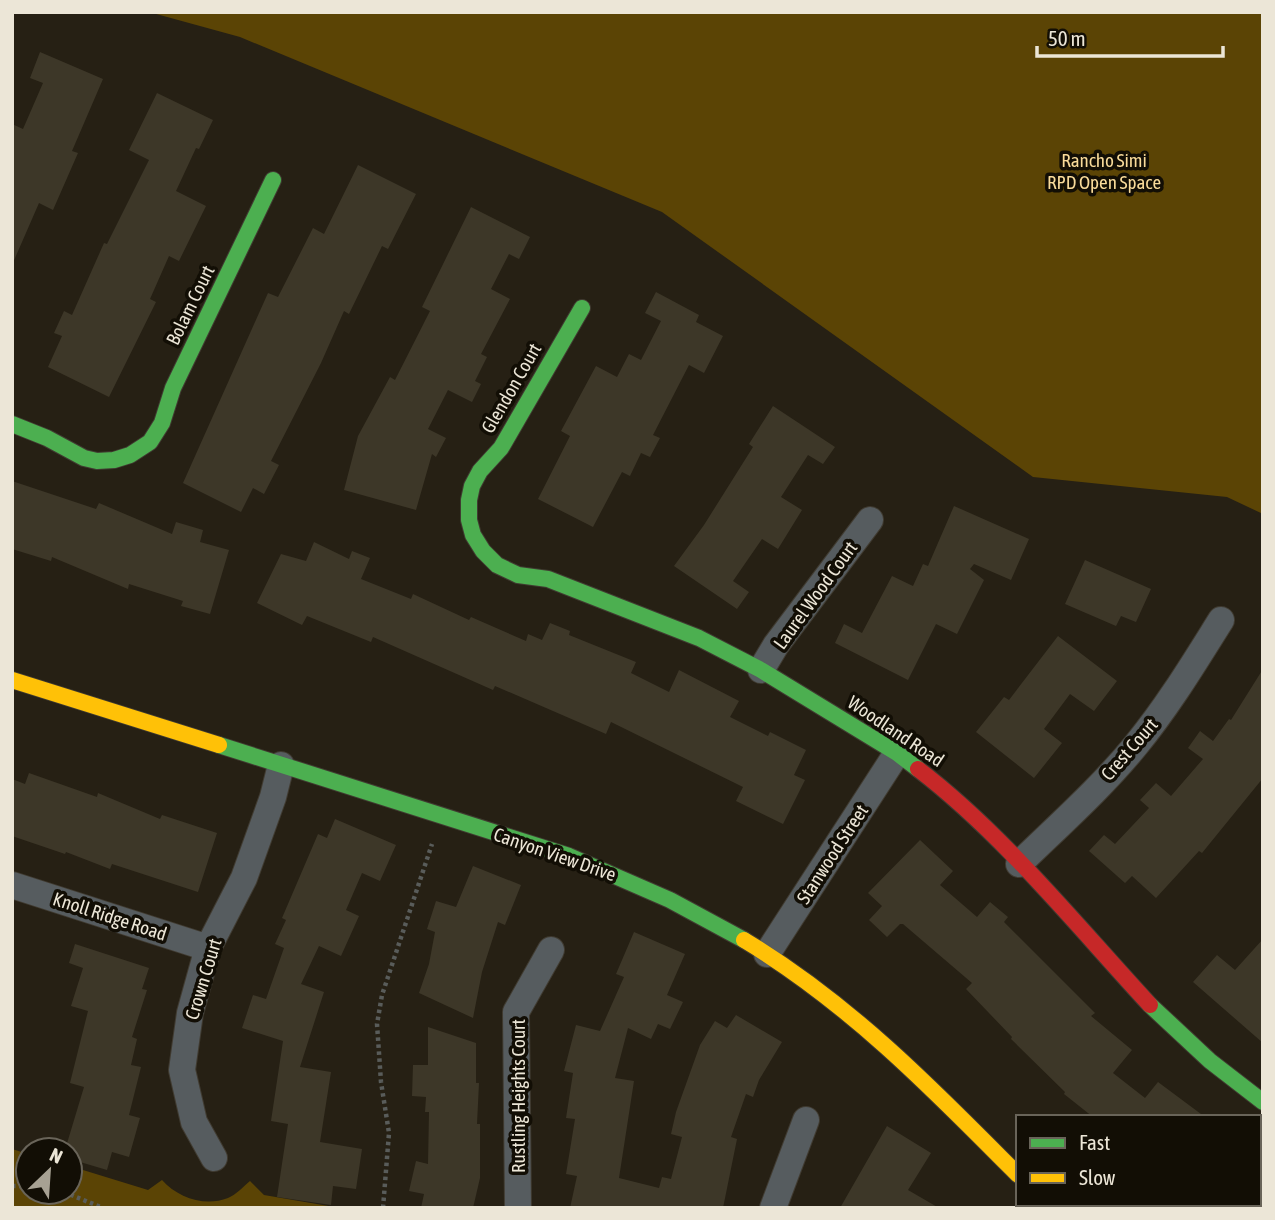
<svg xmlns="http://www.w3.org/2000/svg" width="1275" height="1220" font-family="'Asap Condensed',sans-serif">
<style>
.green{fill:#5b4405}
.building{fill:#3d3728}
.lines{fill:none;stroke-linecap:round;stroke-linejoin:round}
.street-casing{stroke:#403b31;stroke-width:28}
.fast-casing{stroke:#403b31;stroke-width:18}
.slow-casing{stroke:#403b31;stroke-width:18}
.jam-casing{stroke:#403b31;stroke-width:18}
.path{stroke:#595c5a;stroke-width:4.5;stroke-dasharray:3.5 3.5;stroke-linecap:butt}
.street{stroke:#565c5f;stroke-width:26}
.fast{stroke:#4caf50;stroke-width:16}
.slow{stroke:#ffc107;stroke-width:16}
.jam{stroke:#c62828;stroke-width:16}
.labels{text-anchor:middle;stroke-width:7;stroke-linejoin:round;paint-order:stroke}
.park-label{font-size:19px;fill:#f9db9a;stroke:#120e05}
.street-label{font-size:19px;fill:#ece6d7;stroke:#120e05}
</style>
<rect width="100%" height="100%" fill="#262014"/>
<path class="green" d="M 149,12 L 1263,12 L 1263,514 L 1227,497 L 1033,477 L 662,212 L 240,37 Z
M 12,1149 L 28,1154 L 28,1192 L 70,1192 L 70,1166 L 148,1190 L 162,1180 C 178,1198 205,1207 228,1198 C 236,1195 244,1186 250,1181 L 264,1195 L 340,1208 L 12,1208 Z"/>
<path class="building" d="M 40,52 L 103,79 L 72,151 L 78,153 L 53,210 L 39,203 L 12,265 L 12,124 L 23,129 L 43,83 L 30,78 Z
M 157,93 L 213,120 L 199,149 L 196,148 L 176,191 L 206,206 L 179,261 L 169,256 L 150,299 L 156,302 L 109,397 L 48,367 L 62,336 L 54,333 L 64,311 L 72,315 L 104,243 L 107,244 L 149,160 L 129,150 Z
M 358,165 L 416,194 L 388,249 L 382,246 L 349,314 L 344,311 L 321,363 L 271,461 L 279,465 L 264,494 L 253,488 L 241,512 L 183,483 L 268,293 L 278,297 L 313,228 L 324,234 Z
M 471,207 L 530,237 L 519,259 L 509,254 L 491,289 L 510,299 L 481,354 L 487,357 L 475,381 L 481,384 L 472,402 L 448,390 L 428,429 L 446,438 L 436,457 L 432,454 L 416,510 L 344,490 L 358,436 L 390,377 L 395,380 L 430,311 L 422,307 Z
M 656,292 L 699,315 L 696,322 L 723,336 L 704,373 L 689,365 L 653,435 L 660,438 L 650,457 L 641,453 L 630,476 L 622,472 L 593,527 L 538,499 L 570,436 L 561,431 L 596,366 L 617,377 L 629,354 L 641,360 L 661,321 L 645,313 Z
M 773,406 L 835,447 L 823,464 L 808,455 L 781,497 L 802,510 L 778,549 L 762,539 L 733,581 L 749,592 L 737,609 L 674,566 L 704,525 L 753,447 L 749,444 Z
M 12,481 L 96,509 L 99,503 L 172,534 L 176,522 L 203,530 L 200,542 L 229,550 L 210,614 L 181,606 L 183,601 L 129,584 L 128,589 L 52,557 L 51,561 L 12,549 Z
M 954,506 L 1029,539 L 1011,580 L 974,564 L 970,569 L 984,580 L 957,634 L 936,624 L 908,680 L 835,643 L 844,624 L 862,633 L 892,576 L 913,586 L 923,564 L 928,566 Z
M 314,542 L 349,559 L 352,551 L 370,558 L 361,579 L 411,599 L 413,594 L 469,620 L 471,617 L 526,641 L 528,634 L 542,640 L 550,623 L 570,631 L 569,635 L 636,662 L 631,673 L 669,692 L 679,670 L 739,701 L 730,717 L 768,736 L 770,732 L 806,750 L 794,775 L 805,780 L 783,824 L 736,801 L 743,787 L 611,722 L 606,734 L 495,686 L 493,690 L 373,637 L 371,642 L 307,616 L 302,625 L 257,603 L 281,554 L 306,561 Z
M 1085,560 L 1151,589 L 1136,622 L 1121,616 L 1116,626 L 1065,604 Z
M 1058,636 L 1117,681 L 1094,711 L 1070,694 L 1044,729 L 1062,743 L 1034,778 L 976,732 L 1004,697 L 1009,700 Z
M 1263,669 L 1263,778 L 1202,853 L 1199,851 L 1156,898 L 1132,876 L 1125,883 L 1089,851 L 1104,835 L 1115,844 L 1149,808 L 1140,800 L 1156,783 L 1171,796 L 1203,759 L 1188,748 L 1200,731 L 1213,741 L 1229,719 L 1231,720 Z
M 29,773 L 97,797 L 98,793 L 160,819 L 162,815 L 217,833 L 198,892 L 112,864 L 110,869 L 66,852 L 65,854 L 12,836 L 12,779 L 25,784 Z
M 335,819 L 396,845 L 380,881 L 362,873 L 346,910 L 359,916 L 341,956 L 319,946 L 301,984 L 324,992 L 300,1067 L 331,1072 L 320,1142 L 362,1149 L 356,1189 L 333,1186 L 331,1205 L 277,1197 L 288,1124 L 271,1121 L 283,1041 L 242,1028 L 253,995 L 266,999 L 284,948 L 275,944 L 286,920 L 282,918 L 318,834 L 327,838 Z
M 920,840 L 953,871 L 940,885 L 977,917 L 990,902 L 1008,917 L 1004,922 L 1095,1013 L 1091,1016 L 1132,1050 L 1113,1073 L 1145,1098 L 1158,1082 L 1205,1117 L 1093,1117 L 1064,1094 L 1065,1092 L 1011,1039 L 1012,1037 L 966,989 L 972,983 L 903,924 L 900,924 L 887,937 L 869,920 L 882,906 L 868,893 Z
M 473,866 L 521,885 L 505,925 L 498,922 L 482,972 L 473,1018 L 419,993 L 429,964 L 435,932 L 427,929 L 436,901 L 456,907 Z
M 634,932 L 685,954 L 667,995 L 683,1002 L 670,1029 L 658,1024 L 651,1039 L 628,1028 L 615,1078 L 634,1081 L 619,1178 L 659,1188 L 662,1177 L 671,1179 L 682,1137 L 671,1134 L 676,1112 L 700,1045 L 715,1021 L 727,1028 L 736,1015 L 782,1042 L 759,1080 L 753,1097 L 746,1094 L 731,1137 L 737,1139 L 723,1208 L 570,1208 L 577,1176 L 566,1174 L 575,1119 L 566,1118 L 573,1073 L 564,1071 L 576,1025 L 600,1031 L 624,977 L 616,974 Z
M 1263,939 L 1263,1043 L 1193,982 L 1217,955 L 1235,970 Z
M 75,944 L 149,968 L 142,989 L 147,990 L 132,1037 L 137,1039 L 131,1065 L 141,1067 L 129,1115 L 140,1118 L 129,1157 L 112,1152 L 107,1170 L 70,1159 L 70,1150 L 65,1150 L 84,1087 L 70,1083 L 88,1011 L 71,1006 L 83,968 L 69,963 Z
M 428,1027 L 476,1043 L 476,1083 L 479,1083 L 477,1124 L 480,1124 L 480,1178 L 473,1208 L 421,1208 L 424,1194 L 409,1191 L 416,1161 L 428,1164 L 429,1112 L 425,1112 L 426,1097 L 412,1096 L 413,1065 L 428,1065 Z
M 887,1126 L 931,1153 L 908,1190 L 939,1208 L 840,1208 Z"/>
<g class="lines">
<defs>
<path id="street" d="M 761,670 L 776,645 L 870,520
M 1019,864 C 1059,825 1101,788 1136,745 C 1168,706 1194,663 1221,620
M 12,885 L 208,948
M 767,954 L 897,753
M 214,1158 L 194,1122 L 182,1070 L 190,1013 L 208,948 L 244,878 L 273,797 L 281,765
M 1047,1204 L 1050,1208
M 518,1208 L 516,1012 L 551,950
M 773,1208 L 806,1120"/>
<path id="fast" d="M 582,308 L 501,448 L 480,471 L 472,486 L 469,500 L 469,520 L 473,535 L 483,551 L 497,565 L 518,575 L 548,579 L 699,638 L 761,670 L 897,753 L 918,769
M 12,424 L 47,438 L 84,458 L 97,461 L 114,460 L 130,455 L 150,442 L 162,423 L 173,388 L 273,180
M 219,745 L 569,856 L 670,900 L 744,940
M 1150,1005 L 1210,1061 L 1263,1102"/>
<path id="slow" d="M 12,680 L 219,745
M 744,940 C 849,1003 933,1089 1018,1175"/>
<path id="jam" d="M 918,769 C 1003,834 1077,926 1150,1005"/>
</defs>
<use href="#street" class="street-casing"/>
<use href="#fast" class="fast-casing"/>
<use href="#slow" class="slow-casing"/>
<use href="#jam" class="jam-casing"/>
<path class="path" d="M 12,1186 L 28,1186
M 64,1192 L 103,1208
M 383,1208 L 389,1133 L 381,1082 L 377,1024 L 382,995 L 432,844"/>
<use href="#street" class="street"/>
<use href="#fast" class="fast"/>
<use href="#slow" class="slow"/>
<use href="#jam" class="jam"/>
</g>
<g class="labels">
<g class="park-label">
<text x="1104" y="167">Rancho Simi<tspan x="1104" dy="22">RPD Open Space</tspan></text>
</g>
<g class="street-label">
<text transform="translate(190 305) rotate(-64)" y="7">Bolam Court</text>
<text transform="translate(511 388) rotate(-60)" y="7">Glendon Court</text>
<text transform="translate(815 595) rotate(-54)" y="7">Laurel Wood Court</text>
<text transform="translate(896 731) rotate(34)" y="7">Woodland Road</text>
<text transform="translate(1129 749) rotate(-49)" y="7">Crest Court</text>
<text transform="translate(555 854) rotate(19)" y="7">Canyon View Drive</text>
<text transform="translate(832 854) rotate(-57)" y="7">Stanwood Street</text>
<text transform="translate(110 916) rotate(18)" y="7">Knoll Ridge Road</text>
<text transform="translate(203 979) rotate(-73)" y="7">Crown Court</text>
<text transform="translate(518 1096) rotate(-90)" y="7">Rustling Heights Court</text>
</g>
</g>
<rect width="1275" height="1220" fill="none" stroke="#ece6d7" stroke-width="28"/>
<rect x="1016" y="1115" width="245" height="91" fill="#120e05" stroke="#696459" stroke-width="2"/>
<rect x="1030" y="1138" width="35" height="10" fill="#4caf50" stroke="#696459" stroke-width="2"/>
<text x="1079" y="1150" font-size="21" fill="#ece6d7">Fast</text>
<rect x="1030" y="1173" width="35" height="10" fill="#ffc107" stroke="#696459" stroke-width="2"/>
<text x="1079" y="1185" font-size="21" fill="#ece6d7">Slow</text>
<g transform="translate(49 1171) rotate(25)"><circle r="33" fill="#120e05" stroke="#696459" stroke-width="2"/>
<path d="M0-5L12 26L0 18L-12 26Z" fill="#a7a193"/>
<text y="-10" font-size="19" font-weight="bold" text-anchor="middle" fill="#ece6d7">N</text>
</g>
<path d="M1037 46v10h186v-10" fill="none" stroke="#ece6d7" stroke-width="3.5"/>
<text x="1048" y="46" font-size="21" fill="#ece6d7" stroke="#120e05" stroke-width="5" paint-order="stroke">50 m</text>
</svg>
